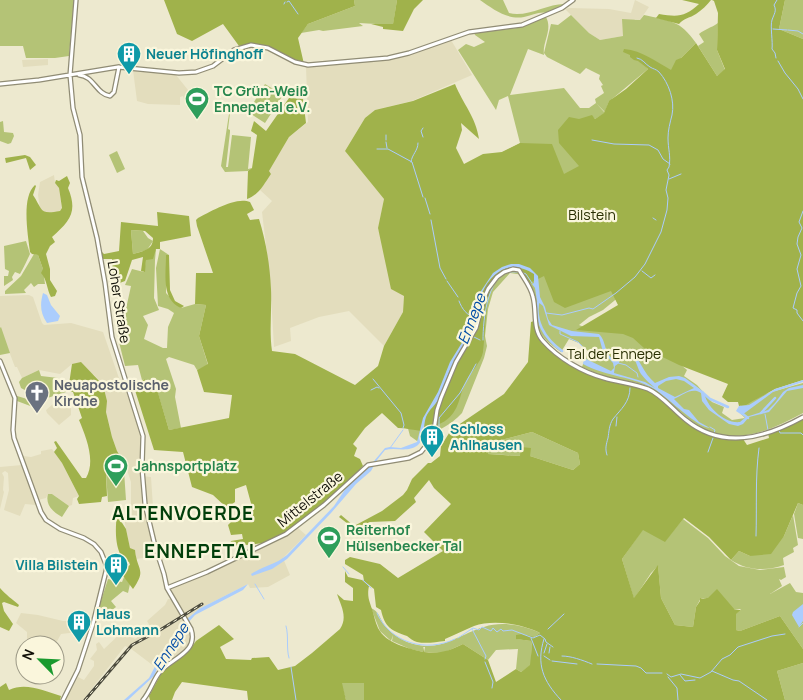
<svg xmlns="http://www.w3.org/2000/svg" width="803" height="700" font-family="Manrope,sans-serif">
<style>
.built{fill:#e3ddbd}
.green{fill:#b4c376;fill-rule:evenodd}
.forest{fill:#a0b24b;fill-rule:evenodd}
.water{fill:#abcdfd;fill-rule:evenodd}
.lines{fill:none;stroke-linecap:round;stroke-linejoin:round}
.stream{stroke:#abcdfd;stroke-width:1}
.canal{stroke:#abcdfd;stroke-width:2.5}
.secondary-casing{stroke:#908c75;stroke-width:5.5}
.secondary{stroke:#fff;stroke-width:3}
.rail-casing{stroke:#4b4a3d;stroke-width:3}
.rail{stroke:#faf6dc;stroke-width:1;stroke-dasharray:4;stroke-linecap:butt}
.labels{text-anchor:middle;stroke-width:4.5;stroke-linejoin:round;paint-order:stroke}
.culture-label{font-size:14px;font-weight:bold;fill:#0d838f;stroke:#faf6dc;text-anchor:start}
.leisure-label{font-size:14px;font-weight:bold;fill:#27864d;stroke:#faf6dc;text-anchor:start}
.park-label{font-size:14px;fill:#282e02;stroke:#faf6dc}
.street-label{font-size:14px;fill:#0e0d05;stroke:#faf6dc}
.worship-label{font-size:14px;font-weight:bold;fill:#5b616d;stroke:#faf6dc;text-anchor:start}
.water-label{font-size:15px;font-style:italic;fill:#004ca6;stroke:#faf6dc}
.district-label{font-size:19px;font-weight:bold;letter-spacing:1px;fill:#023f0b;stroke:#faf6dc}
</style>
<rect width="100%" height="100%" fill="#ede9cf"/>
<path class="built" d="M 635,0 L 649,7 L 640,20 L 635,19 L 623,36 L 600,40 L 589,33 L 565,9 L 569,8 L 609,9 L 631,13 Z
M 451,40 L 472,75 L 412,101 L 375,110 L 365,118 L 345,151 L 384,199 L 378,229 L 404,296 L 403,312 L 384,346 L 349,311 L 319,317 L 290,328 L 291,341 L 274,347 L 270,279 L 262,212 L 272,201 L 260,190 L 271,174 L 268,171 L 289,137 L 308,122 L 306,67 L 402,57 Z
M 48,59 L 48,65 L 23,67 L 22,60 Z
M 133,70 L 176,75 L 192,95 L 190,98 L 194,106 L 187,108 L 183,96 L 180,97 L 180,105 L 148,104 L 137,101 Z
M 54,175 L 55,183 L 59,188 L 62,209 L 58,212 L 47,213 L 40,209 L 38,195 L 40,182 Z
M 29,295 L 33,297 L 42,323 L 44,325 L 71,323 L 103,332 L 121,384 L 125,389 L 131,404 L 141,438 L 140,460 L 142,476 L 151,477 L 153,507 L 145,507 L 155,556 L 136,559 L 135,550 L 130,548 L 124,519 L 131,518 L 131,482 L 125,464 L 117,451 L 112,437 L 106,412 L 103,385 L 94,375 L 72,364 L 60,374 L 39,370 L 22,378 L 17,367 L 15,367 L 0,328 L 0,296 Z
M 65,399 L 67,400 L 71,409 L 71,415 L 59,425 L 47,413 L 46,410 L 53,404 Z
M 52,449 L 62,463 L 79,496 L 73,498 L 72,505 L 69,506 L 52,494 L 48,494 L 46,498 L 38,500 L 23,456 L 31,457 L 41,454 L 41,451 Z
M 22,465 L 36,505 L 25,504 L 20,516 L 4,510 L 9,490 L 8,473 L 5,471 L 2,473 L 4,477 L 3,490 L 4,492 L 0,509 L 0,467 Z
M 298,528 L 306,535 L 283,558 L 290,575 L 268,587 L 250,588 L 248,584 L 199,609 L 187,619 L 171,589 L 238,560 L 282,539 Z
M 168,599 L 171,599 L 190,629 L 190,640 L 183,652 L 159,670 L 130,648 L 125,646 L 83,700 L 65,700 L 78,677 L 84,680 L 94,666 L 94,661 L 90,659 L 97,650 L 96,644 L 99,642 L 104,649 L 123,631 L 135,639 L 150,626 L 147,621 L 165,605 Z
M 21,613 L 38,615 L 63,621 L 75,621 L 78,632 L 61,634 L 55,645 L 40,645 L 27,642 L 27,632 L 16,623 Z"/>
<path class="green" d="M 0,0 L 74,0 L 69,56 L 55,58 L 26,58 L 23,46 L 0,46 Z
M 354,0 L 397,0 L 393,25 L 359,23 L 363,26 L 323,31 L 319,30 L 301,33 L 308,24 L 355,6 Z
M 480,0 L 503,0 L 509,13 C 526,18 547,4 564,4 L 548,13 C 540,11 532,15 524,17 C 507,20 493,9 480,0 Z
M 785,0 L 803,0 L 803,39 L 779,29 Z
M 571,15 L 589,33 L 600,40 L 623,36 L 622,19 L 640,20 L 644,15 C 670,21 680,20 696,43 L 681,58 L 620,296 L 603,310 L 589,317 L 579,325 L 584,327 L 627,332 L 680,364 L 687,370 L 684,376 L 697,385 L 712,402 L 724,407 L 722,413 L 732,420 L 745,418 L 739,412 L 741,405 C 750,404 755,399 763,395 C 776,390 790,387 803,383 L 803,413 C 768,432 729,449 693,422 C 679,412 666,397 651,388 C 639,381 621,381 607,377 C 598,375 590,370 582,367 L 588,351 L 579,343 L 569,339 L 561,352 C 530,330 542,328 535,296 C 533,288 528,282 524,275 L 510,273 L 493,292 L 488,309 L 485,336 L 487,346 L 484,358 L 462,413 C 451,426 432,433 417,441 L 410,436 L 406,421 L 500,153 L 521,143 L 520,143 L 508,96 L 499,100 L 496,110 L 458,50 L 466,44 L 474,47 L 485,42 L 475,35 L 474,33 L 517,28 L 546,17 C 553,30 542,42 544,55 L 528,49 L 510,95 L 564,88 L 580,108 L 589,108 L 596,103 L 605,113 L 595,119 L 593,117 L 593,122 L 607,115 L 609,101 L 605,112 L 596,103 L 595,99 L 604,93 L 601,86 L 603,85 L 599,79 L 600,75 L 586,68 L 580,74 L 547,57 L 544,53 L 551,24 L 558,25 ZM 639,61 L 652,70 L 624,99 L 612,99 L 648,69 Z
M 718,23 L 717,50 L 725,70 L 717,76 L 698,46 L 704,42 L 699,34 C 705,29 711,28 718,23 Z
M 265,84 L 283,95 L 265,123 L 248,112 Z
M 223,110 L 230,113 L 228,129 L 230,130 L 230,132 L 226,167 L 228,167 L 232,135 L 251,137 L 248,169 L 252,168 L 248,171 L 225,172 L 221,166 L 229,114 L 223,111 Z
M 3,121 L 4,132 L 13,133 L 14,136 L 11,143 L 8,144 L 0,141 L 0,122 Z
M 117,151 L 125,169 L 117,173 L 109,155 Z
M 131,230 L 143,231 L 148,238 L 153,241 L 147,250 L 133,254 Z
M 26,241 L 30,254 C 27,260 24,267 20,274 L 15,272 L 12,277 L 13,280 L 4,286 L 4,276 L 8,276 L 9,271 L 5,269 L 4,246 Z
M 156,249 L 155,260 L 154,298 L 159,310 L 143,316 L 148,325 L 144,339 L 163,348 L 167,348 L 168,327 L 174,313 L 168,309 L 158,306 L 156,268 L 160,249 L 169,255 L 166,256 L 166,293 L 181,308 L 195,304 L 206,305 L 199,336 L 208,365 L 197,370 L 194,365 L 169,357 L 166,359 L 176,389 L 175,397 L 181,428 L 169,430 L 154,380 L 146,383 L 145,379 L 142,380 L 138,365 L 125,366 L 118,338 L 119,328 L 124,318 L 131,286 L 125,285 L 132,269 L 144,272 L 146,260 Z
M 34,254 L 38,255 L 43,269 L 45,284 L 38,284 L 34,287 L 31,283 L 24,290 L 26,293 L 5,294 L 5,291 L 21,276 Z
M 1,327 L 10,353 L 0,355 L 0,328 Z
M 39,370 L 41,376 L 58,378 L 58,383 L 66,392 L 35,402 L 33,407 L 17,401 L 17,396 L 34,401 L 34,395 L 21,388 L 19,382 L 22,378 Z
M 532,432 L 578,453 L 580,464 L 573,470 L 530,456 L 521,447 L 521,456 L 488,454 L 489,443 Z
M 124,471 L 126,500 L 108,502 L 106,473 Z
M 48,494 L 52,494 L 69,506 L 62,517 C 53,512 45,505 48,494 Z
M 798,503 L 803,505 L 803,539 L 798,538 L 794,514 Z
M 793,515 L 798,545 L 793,548 L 794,552 L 783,558 L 784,565 C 766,571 748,571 731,560 L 739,551 L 750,556 L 784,536 Z
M 683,519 L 708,538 L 725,556 L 739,566 L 760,570 L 784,567 L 786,577 L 781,580 L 779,579 L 782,586 L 770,594 L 790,583 L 796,592 L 803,593 L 803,649 L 780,616 L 740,631 L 736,630 L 735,614 L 741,610 L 740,609 L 735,610 L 709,597 L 705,599 L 701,598 L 696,607 L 693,627 L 675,625 L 661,598 L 658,566 L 651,573 L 634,599 L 622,559 L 643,529 L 665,541 Z
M 124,577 L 130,584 L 128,593 L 123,591 L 111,601 L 116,607 L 108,613 L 106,610 L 99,607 L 108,579 L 122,582 Z
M 371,608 C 379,612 379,616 383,623 C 388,631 398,638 407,642 C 439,654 455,636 484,627 C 502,621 523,625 540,633 L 534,637 L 517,639 L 531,641 L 532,646 L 531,665 L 521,672 L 516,669 L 518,649 L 496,650 L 488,660 L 463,644 L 443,653 L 424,652 L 425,647 L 423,647 L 423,652 L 410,649 L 392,641 L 393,635 L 391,641 L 380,631 Z
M 803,663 L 803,700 L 785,700 L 777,671 Z
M 341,683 L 364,683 L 364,700 L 346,700 Z"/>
<path class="forest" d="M 164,0 L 354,0 L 355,6 L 308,24 L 298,38 L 304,64 C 278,55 267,40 239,46 L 223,24 L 192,41 L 177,34 Z
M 397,0 L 423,0 L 414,9 L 403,31 L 383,29 L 383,27 L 371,24 L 393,24 Z
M 682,0 L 711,0 C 707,5 702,10 696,14 C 690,18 684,18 679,24 L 656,18 L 659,14 C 678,17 685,17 699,4 Z
M 712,0 L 785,0 L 779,29 L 803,39 L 803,380 L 775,389 L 746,405 L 739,406 L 738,402 L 728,402 L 722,397 L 728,384 L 679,365 L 644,348 L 633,338 L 623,334 L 576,330 L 618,305 L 611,291 L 565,308 L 554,302 L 544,276 L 528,284 L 520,269 C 482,257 487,331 483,352 C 481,363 471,371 466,381 C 459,395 460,411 445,421 C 442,423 424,431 421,431 C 413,430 406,428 398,428 L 382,413 L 365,428 L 353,444 L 357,448 L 354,456 L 360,459 L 363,466 C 348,484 289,537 268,542 C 255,545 242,545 229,546 L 231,541 L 243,539 L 242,534 L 231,535 L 228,525 L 236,517 L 238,513 L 252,507 L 246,485 L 235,489 L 235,502 L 227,508 L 213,495 L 192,487 L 183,452 L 154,450 L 133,384 L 145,379 L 146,383 L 154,379 L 169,430 L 229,418 L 232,395 L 204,392 L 197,370 L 208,364 L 199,336 L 206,305 L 195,304 L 196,273 L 213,273 L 197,226 L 196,220 L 198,218 C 210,212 236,196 250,202 L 254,210 L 247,214 L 250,220 L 259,219 C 266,241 270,266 271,289 C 272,310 269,330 272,351 L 295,354 L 355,385 L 378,366 L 384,346 L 403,312 L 404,296 L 391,289 L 378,228 L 384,199 L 345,151 L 365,118 L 375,110 L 413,101 L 455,84 C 463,104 476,117 479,139 L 461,123 L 462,130 L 456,148 L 464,164 L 483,154 L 502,152 L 520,143 L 552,144 L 564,174 L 579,166 L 559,143 L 558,130 L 569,117 L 579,119 L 592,115 L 595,119 L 604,113 L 609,101 L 626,89 L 648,69 L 638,61 L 634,60 L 630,57 L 630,55 L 623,52 L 624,49 C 643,51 655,61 671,70 L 676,60 L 681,58 L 696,43 L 717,76 L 725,69 L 717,50 L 718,13 L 714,1 Z
M 289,98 L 303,99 L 306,123 L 289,137 L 269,171 L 271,174 C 264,184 259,195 247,199 L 248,171 L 252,168 L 257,135 L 251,131 L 254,121 L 266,131 Z
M 25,155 L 30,157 L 36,165 L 30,170 L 26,158 L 6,163 L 5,158 Z
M 67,176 L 70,183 L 68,188 C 78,212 70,221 52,237 L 55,242 L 50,246 L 46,254 L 50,269 L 50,280 L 57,291 L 55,296 L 51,297 C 47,290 47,279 41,273 L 43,269 L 38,255 L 32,254 L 30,252 C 28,235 21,197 35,185 L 36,186 L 33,195 C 43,210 39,215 60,211 L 62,208 L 59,188 L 55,183 L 56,180 L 59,181 Z
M 157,212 L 189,216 L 191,236 L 160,242 L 160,249 L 156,249 L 153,259 L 146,260 L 145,272 L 141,271 L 143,257 L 132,260 L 125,281 L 117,284 L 116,277 L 113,275 L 112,259 L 102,259 L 102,252 L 104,254 L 119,251 L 121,222 L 158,226 ZM 131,230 L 145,231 L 153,238 C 153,250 143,251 133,254 Z
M 166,255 L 169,255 L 170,290 L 175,301 L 184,306 L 181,308 C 161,299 166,274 166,255 Z
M 534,321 L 538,335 L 560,356 L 596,377 L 648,390 L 688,422 L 705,433 L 713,436 L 743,439 L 747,445 L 769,438 L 768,433 L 803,418 L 803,505 L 798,503 L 784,536 L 771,554 L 750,556 L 739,551 L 731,560 L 709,537 L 684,518 L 665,542 L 643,530 L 622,559 L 634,598 L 658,565 L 661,598 L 675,625 L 693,627 L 696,607 L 700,601 L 700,598 L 704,599 L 709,597 L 717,589 L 735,610 L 741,610 L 736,614 L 736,630 L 740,631 L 780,616 L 803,649 L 803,663 L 777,671 L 785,700 L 364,700 L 364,683 L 342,683 L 346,700 L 248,700 L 247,691 L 182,682 L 175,692 L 172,700 L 150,700 L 149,696 L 162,672 L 189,651 L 196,641 L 219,625 L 234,639 L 220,647 L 226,659 L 251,660 L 252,658 L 269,657 L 278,670 L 295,666 L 312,653 L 340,629 C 348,617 341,606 337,594 L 344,600 L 353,601 L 353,588 L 345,582 L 345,571 L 348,577 L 362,580 L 369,586 C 367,596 369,600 372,609 C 374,615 375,622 378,628 C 386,644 408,648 423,652 L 424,646 L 424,652 C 441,654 448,651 463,644 L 488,660 L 496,682 L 516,669 L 521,672 L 530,665 L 532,646 L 531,641 L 516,639 L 516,635 L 522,634 L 534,637 L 540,633 C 522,624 493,619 474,626 C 464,630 455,635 445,639 L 445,641 C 436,642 426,644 417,642 C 413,641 410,638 407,636 C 391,630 385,628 381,610 L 376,607 L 374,589 L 364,581 L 363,575 L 345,564 L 345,560 L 350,557 L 380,564 L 398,578 L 443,551 L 424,532 L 451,504 L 434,488 L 429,480 L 414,498 L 416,502 L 395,521 L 370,522 L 352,530 L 352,527 L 339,517 L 341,515 L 354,526 L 382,511 L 403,495 L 407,490 L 412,479 L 428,463 L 431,463 L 440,456 L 441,446 L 451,430 L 504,394 L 528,362 L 531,322 ZM 532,432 L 578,453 L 580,464 L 573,470 L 530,456 L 531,448 L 521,447 L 520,456 L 488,454 L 489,443 Z
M 81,362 L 103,385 L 107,401 L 106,412 L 112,437 L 117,451 L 125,464 L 127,470 L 106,473 L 107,496 L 102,497 L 101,502 L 79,504 L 77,499 L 79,496 L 62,463 L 54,452 L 57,448 L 54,442 L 56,441 L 82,478 L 86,478 C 96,461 86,437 79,420 L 82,418 L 73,392 L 68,391 L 72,364 Z
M 117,515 L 126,529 L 130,548 L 135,550 C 137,571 147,569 133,589 L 123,576 L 126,567 L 130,565 L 129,562 C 114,557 115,528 117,515 Z
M 0,588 C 6,595 12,599 19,605 L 18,607 L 4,602 L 2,603 L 4,611 L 13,624 L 9,631 L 0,627 Z
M 6,683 L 9,690 C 26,682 44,691 61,696 L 60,700 L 0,700 L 0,687 Z"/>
<path class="water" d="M 511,264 L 519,264 L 530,268 L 538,276 L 540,297 L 545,307 L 548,319 L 552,325 L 572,331 L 599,334 C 607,342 603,352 614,360 L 617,359 L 621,351 L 630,349 C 640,359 643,373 655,383 L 669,377 L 679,376 L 685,378 L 704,392 C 706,406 724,424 740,422 L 746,417 L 768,410 L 775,403 L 783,392 L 789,388 L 803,385 L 803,388 L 787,391 L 769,412 L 749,417 L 743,424 L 738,426 L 729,424 L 709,410 L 702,401 L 701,393 C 692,387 683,395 674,399 L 684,409 L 689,410 L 699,422 L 710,428 C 697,427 669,399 656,390 C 634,376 606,377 583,364 L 584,358 L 611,371 L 614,368 L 613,363 L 603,352 L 599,337 L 571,336 L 549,325 L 543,306 L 537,301 L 535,288 L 532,284 L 534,283 L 534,274 C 512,259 492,270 482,293 C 476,307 477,322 469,337 C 463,348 456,358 450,370 C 446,379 443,389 439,398 C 436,405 429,409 426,417 C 423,425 425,439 418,445 C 408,453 396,447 385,450 L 377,460 L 371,471 L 356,484 L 331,513 L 287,559 L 272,569 L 252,576 L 251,574 C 263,566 275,565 287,555 L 334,506 L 346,488 L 369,467 L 385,448 L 390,447 L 401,448 L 417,442 L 423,418 L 438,392 L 450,362 L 471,328 L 481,291 L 493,273 L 502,267 ZM 626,351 C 636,355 636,366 641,374 C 645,379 650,384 655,388 L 645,382 L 614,373 L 615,366 L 619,363 L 620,357 ZM 676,379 L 684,381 L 694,388 L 675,397 L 658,388 L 658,386 L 666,381 Z
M 43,293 L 47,295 L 51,305 L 60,316 L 58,321 L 47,323 C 40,313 40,304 43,293 Z
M 803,380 L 803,382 L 773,392 L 742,415 L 736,411 L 739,406 L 749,405 L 775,389 Z
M 248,584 L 243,590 L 195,615 L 178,634 L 162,657 L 154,676 L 128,700 L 124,700 L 149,678 L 162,653 L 187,619 L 199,609 Z
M 803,604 L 803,621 L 799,627 L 792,615 L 793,612 Z"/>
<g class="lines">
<path class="stream" d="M 287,2 L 289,1 L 298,14
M 284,4 L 285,2
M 773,29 L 787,30
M 788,30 L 798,31 L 803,34
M 776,58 L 775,53 L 772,49 C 773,42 770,26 772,20 C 774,14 777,11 774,5 L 777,0
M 778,61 L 785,73 L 798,89 L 803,99
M 423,128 L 421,131 L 423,137
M 386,140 L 386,135
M 592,140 L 614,144 L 649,145 L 658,150 L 663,159 L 670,164
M 386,142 L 387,148
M 377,149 L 388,149 L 412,162 L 423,197
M 411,162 C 412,154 418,151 418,143
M 669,179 L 681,174
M 425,198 L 430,214
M 803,211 L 799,222 L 802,228 L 798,237 L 797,244 L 801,255 L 797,269 L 801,286 L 797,293 L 793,308 L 797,310 L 797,313 L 803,321
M 653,218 L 656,220
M 431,220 L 440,268 L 446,279
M 642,271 L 651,278 L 655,275
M 521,272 L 526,274 L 532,283
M 447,281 L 458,297
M 459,301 C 462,309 467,316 475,317
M 546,313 L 562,315 L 589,308 L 593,309 L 616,293 L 635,277 L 645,264 L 661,232 L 667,210 L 668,198 L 666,190 L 669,175 L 667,170 L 669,167 C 671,156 668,149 668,138 C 668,130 670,123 672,115 C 675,101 669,83 659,72 C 656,69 653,69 650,67 C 645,64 643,59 637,58
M 560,331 L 560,334 L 578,342 L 582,346
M 472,336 L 480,340
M 483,340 C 483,321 487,267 517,272
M 618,363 L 626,365 L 637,373 L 638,377
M 373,379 L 401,413 L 404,425 L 403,428
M 371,390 L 377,387 L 379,388
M 765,414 L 768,430
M 616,426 L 617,417
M 710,427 L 715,430 L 714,433
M 777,431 L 779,430 L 780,433 L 801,433 L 803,435
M 422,433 L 433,432 L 439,429 L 439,418 L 460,393 L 476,364
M 390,448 L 403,430
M 708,452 L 713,438
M 607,455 C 605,449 606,445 608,438 C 609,432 609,425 613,419 C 621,409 630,402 630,388
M 756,536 C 757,506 755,478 759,448
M 343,567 L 349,574
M 363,580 L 371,588
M 255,584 L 264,599
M 377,613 C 390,643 426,653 455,639
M 286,626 C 289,637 286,647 289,658
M 799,627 L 803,623
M 472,629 L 486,656 L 485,659
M 548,629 L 564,614
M 458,638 L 473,628 L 479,630 L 482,627 L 491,631 L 493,628 L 497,632 L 501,629 L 503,631 L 512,630 L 533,638 L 540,635 L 545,639 L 546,642 L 553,647
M 531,638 L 538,656
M 544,639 C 536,664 543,681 561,700
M 544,653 L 547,644
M 549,653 L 550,647
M 544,656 L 550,660
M 562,656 C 571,656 582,660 592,664
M 552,661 L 577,664
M 485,662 L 493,682 L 492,688
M 597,664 L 636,666 L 641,668 L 646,673 L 662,673
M 291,667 L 296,700
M 712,671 L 733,680 L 739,681 L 767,700
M 667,674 L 671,677 L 681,674 L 700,678 L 711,672 L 722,659 L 730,655 L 738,647 L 772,636 L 785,634
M 680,675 L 685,681 L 695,680
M 668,677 L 677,688 L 678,700"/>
<path class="canal" d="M 539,299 C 533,320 545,339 562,351
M 702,392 L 710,399 L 728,407
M 761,413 L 775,398
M 743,414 L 748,418"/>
<defs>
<path id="secondary" d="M 76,0 L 70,75 L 73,108 L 80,135 L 82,177 L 97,238 L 105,283 L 112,337 L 143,436 L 142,468 L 145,504 L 155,546 L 164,574 L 167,588 L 191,629 C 199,653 171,658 159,673 C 153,681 150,692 143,700
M 79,75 C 94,76 96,94 110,96 L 114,92 L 119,67
M 0,84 L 39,80 L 118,67 L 179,73 L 196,72 L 213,66 L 234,50 L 251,45 L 268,48 L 295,62 L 308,65 L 388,58 L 409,53 L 469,32 L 522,25 L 562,8 L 573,0
M 0,361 L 15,398 L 13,430 L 14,438 L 41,512 L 46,520 L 60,529 L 84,538 L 94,544 L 101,552 L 107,567 L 93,624 L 78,670 L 63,700
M 167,588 L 207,572 L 286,534 L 324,505 L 368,465 L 409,458 L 421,452 L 433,437 L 437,410 L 441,398 L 456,362 L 476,328 L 484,298 L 488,289 L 497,277 L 504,272 L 513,269 L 519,270 C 524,279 531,287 533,297 C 537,311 532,329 543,341 C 558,358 582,372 604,378 C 618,382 634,384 648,389 C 662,395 674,411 686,420 C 723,450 765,438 803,417"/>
</defs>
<use href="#secondary" class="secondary-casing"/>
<use href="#secondary" class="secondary"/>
<defs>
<path id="rail" d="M 85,700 L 132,645 L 160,630 L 202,604"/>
</defs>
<use href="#rail" class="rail-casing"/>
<use href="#rail" class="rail"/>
</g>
<defs>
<symbol id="building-pin" viewBox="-11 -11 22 30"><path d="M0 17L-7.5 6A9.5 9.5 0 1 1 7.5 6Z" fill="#0f9aa8" stroke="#faf6dc"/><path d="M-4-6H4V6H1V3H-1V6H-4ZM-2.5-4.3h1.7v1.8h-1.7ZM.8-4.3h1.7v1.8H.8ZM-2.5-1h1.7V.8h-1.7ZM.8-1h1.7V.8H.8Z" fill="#fff"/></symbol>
<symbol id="stadium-pin" viewBox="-11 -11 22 30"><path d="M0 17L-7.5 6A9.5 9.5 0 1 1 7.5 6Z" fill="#2e9e5b" stroke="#faf6dc"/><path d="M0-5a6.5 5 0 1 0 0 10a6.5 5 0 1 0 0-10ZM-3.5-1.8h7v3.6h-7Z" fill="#fff"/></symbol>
<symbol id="church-pin" viewBox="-11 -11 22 30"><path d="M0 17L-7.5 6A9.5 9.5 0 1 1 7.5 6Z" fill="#6b7280" stroke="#faf6dc"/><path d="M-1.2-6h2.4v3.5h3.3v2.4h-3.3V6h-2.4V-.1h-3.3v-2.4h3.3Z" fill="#fff"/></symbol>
</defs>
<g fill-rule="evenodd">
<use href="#building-pin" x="115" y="40" width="28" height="38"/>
<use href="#stadium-pin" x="183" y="85" width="28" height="38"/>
<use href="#church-pin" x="23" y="379" width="28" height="38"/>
<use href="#building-pin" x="418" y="423" width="28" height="38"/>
<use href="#stadium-pin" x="102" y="452" width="28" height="38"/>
<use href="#stadium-pin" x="315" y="524" width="28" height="38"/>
<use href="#building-pin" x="102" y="551" width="28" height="38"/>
<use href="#building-pin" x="65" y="608" width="28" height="38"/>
</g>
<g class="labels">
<g class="culture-label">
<text x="146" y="59">Neuer Höfinghoff</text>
<text x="450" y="434">Schloss<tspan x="450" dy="16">Ahlhausen</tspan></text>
<text x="98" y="570" text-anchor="end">Villa Bilstein</text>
<text x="96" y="619">Haus<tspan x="96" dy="16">Lohmann</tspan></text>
</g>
<g class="leisure-label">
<text x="214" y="96">TC Grün-Weiß<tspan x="214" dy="16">Ennepetal e.V.</tspan></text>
<text x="134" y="471">Jahnsportplatz</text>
<text x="346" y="535">Reiterhof<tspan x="346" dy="16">Hülsenbecker Tal</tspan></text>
</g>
<g class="park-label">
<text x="592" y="220">Bilstein</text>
<text x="614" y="359">Tal der Ennepe</text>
</g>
<g class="street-label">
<text transform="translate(119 302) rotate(81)" y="5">Loher Straße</text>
<text transform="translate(310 499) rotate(-39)" y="5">Mittelstraße</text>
</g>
<g class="worship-label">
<text x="54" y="390">Neuapostolische<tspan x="54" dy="16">Kirche</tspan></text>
</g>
<g class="water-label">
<text transform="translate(472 319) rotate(-69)" y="5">Ennepe</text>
<text transform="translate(171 647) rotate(-57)" y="5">Ennepe</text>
</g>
<g class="district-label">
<text x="183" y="520">ALTENVOERDE</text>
<text x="202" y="558">ENNEPETAL</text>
</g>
</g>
<g transform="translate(40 660) rotate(294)"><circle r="24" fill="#faf6dc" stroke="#9c9986"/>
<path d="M0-4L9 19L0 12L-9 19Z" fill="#1a9a2e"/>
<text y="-8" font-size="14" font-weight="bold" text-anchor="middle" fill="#0e0d05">N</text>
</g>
</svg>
